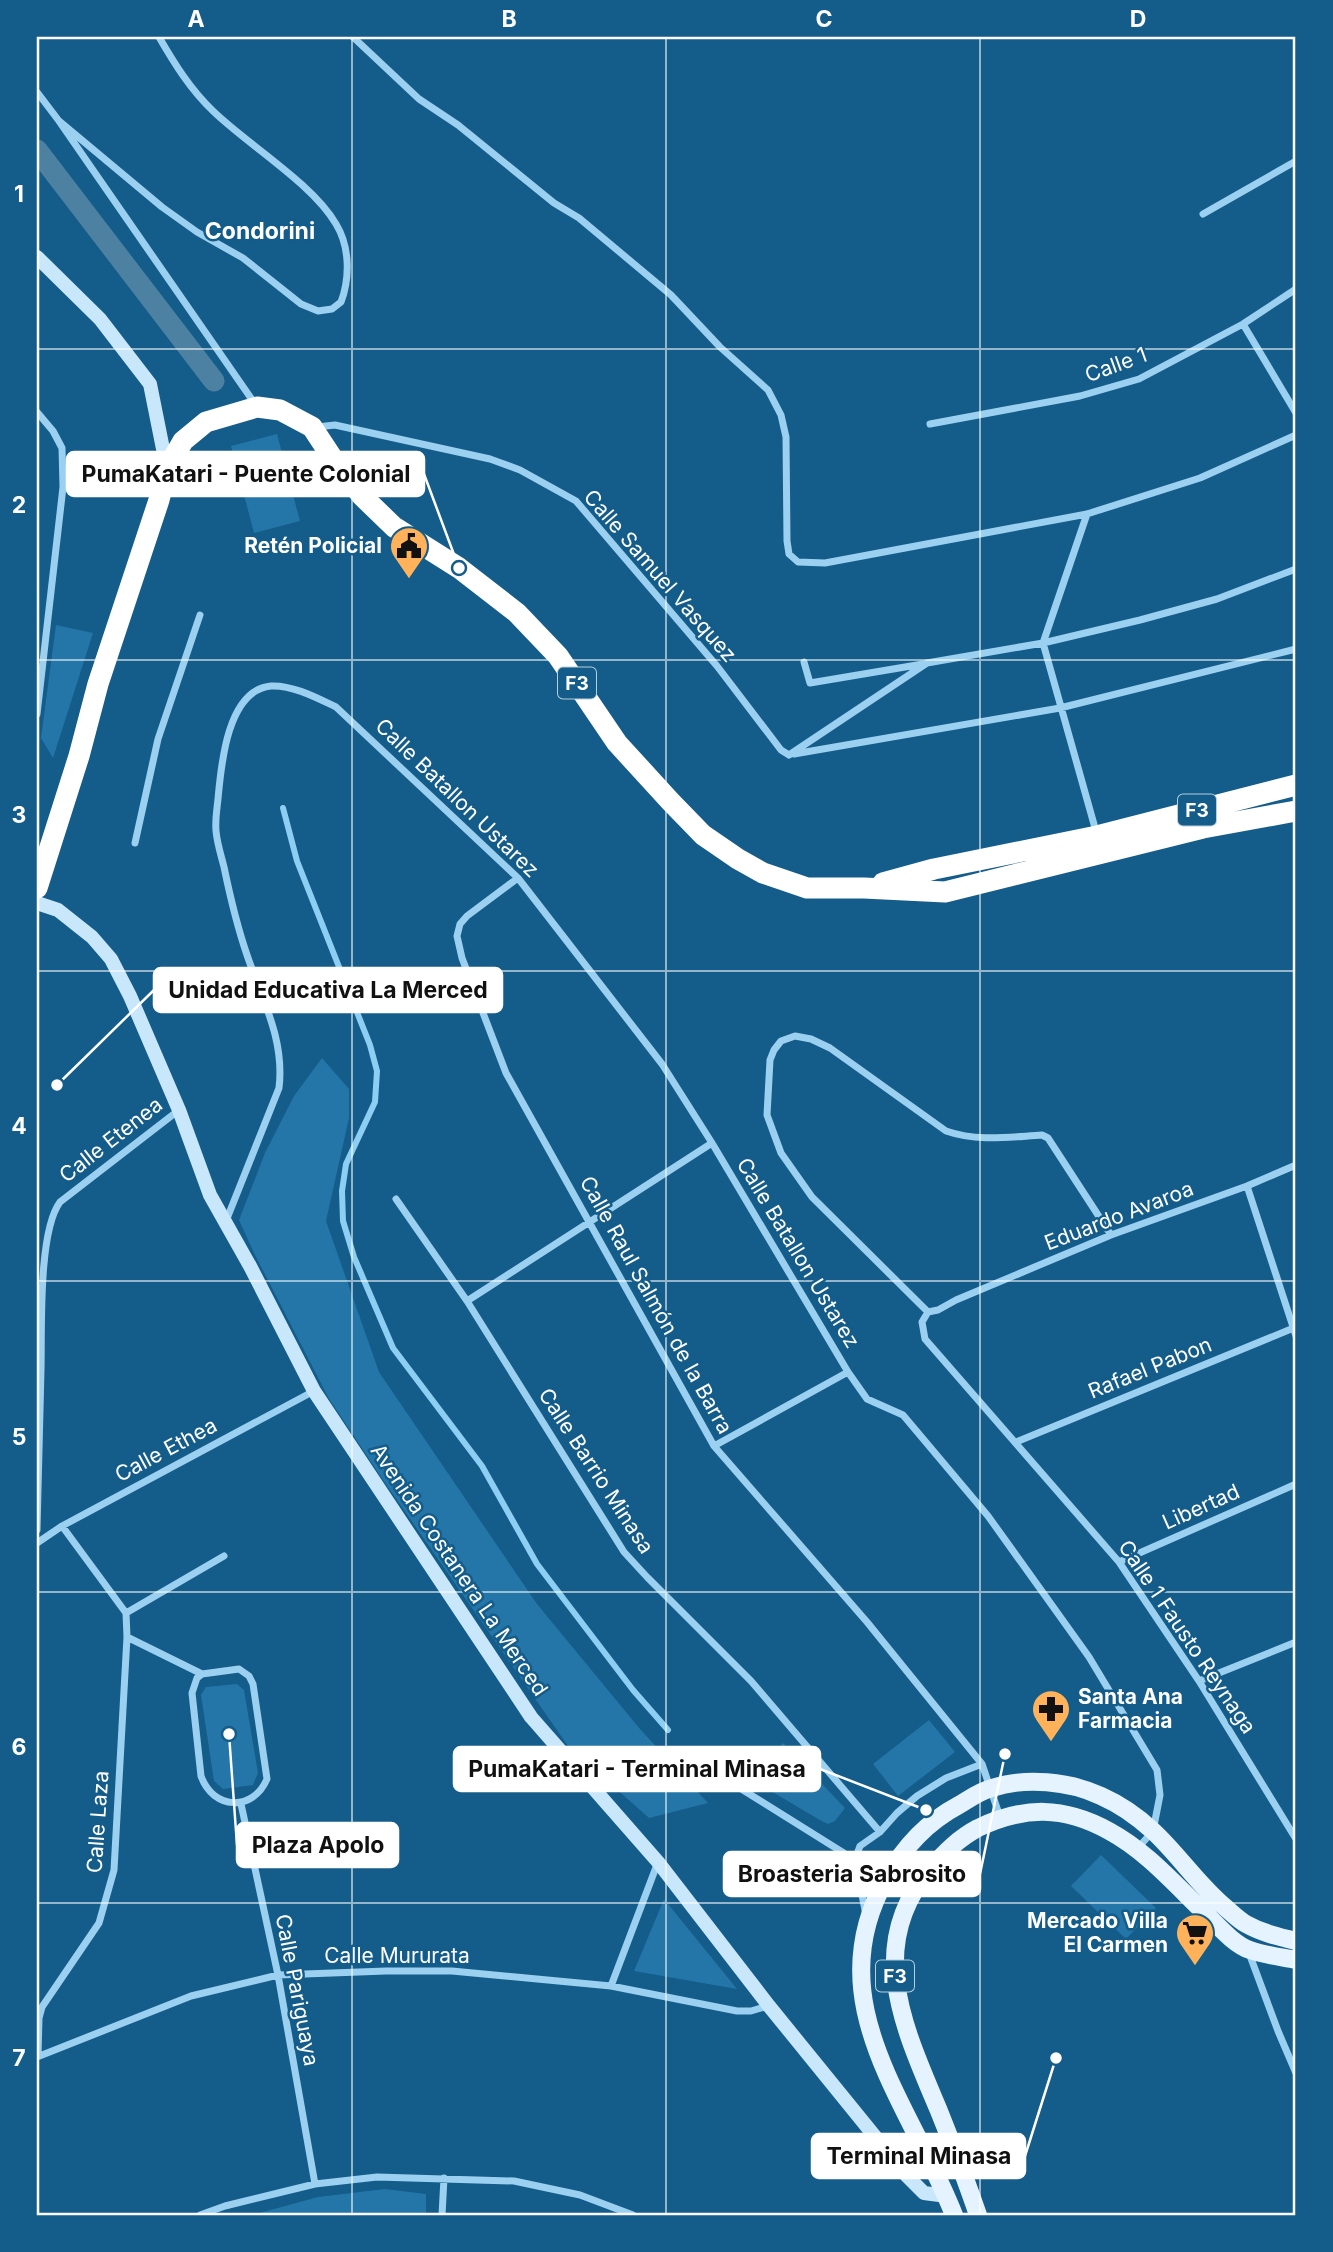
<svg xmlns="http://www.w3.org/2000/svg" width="1333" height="2252" font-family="Inter,sans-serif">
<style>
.green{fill:#2376a7}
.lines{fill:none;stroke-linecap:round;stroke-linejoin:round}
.stream{stroke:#8dcef3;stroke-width:6}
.canal{stroke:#4c81a2;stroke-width:21}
.street{stroke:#9bd0f0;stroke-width:7}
.secondary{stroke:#c9e7fb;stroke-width:14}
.primary{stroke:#e4f3ff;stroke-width:18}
.highway{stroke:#fff;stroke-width:21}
.grid{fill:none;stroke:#fff;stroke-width:2;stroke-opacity:0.55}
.labels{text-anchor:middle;stroke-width:5;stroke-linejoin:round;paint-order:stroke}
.shield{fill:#145c8a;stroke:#b8cedc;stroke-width:2}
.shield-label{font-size:19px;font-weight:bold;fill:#fff}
.street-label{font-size:21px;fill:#fff;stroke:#145c8a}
.poi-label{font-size:21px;font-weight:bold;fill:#fff;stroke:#145c8a;text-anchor:end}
.neighbourhood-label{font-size:23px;font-weight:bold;fill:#fff;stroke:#145c8a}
.leader{fill:none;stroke:#fff;stroke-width:2.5}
.callout-dot{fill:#fff;stroke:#145c8a;stroke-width:2.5}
.callout{fill:#fff;stroke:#fff;stroke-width:2.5}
.callout-label{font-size:23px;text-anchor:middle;font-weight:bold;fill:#111}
.neatline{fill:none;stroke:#fff;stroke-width:2.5}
.grid-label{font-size:23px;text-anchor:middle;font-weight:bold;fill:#fff}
</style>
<rect width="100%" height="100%" fill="#145c8a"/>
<path class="green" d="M 277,434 L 300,521 L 254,533 L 231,446 Z
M 56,625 L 93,633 L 53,758 L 41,738 Z
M 322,1058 L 349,1089 L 349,1118 L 326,1221 L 379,1372 L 537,1604 L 640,1729 L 708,1803 L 649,1818 L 568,1746 L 383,1480 L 328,1397 L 254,1253 L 239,1220 L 265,1153 L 294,1096 Z
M 237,1684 L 244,1690 L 258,1773 L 253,1785 L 223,1789 L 214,1781 L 201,1695 L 206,1687 Z
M 929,1720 L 955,1752 L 898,1796 L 873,1764 Z
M 783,1743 L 845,1808 L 835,1821 L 828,1824 L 818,1819 L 749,1778 Z
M 1101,1855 L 1156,1908 L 1126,1939 L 1071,1886 Z
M 664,1899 L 737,1989 L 634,1971 Z
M 385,2189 L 426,2194 L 426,2215 L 252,2215 L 318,2197 Z"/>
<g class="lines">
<path class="stream" d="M 283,808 L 297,861 L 370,1045 L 377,1071 L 375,1102 L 346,1164 L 342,1191 L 343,1221 L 354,1257 L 393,1348 L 482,1466 L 537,1564 L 633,1690 L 668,1730"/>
<path class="canal" d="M 37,150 L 214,381"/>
<path class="street" d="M 353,37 L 419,99 L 458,125 L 554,203 L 579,218 L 671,295 L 720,347 L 768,390 L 781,415 L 786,437 L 787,541 L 789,554 L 798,562 L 825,563 L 1087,514 L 1200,478 L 1296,435
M 37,92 L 59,121 L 255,404
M 59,121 L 162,207 L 197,232 L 243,258 L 301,304 L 318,311 L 332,309 L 341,302 C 350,278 350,247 336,224 C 312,183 248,145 213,111 C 190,89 174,63 159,37
M 1203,214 L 1296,161
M 1243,324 L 1296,413
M 37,412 L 53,431 L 62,448 L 63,487 L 37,714
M 930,424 L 1080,396 L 1139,379 L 1243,324 L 1296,289
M 317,427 L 335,425 L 490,459 L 520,470 L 576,501 L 717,666 L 781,750 L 789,755
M 1087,514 L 1043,643 L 1097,835
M 804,662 L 810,683 L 923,664
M 794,754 L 1060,708 L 1296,649
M 789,755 L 927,663 L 1043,643 L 1140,620 L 1217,599 L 1296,569
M 135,843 L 158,739 L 200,615
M 518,878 L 467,916 L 460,924 L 457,936 L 462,958 L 506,1073 L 714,1446 L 867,1622 L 982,1764 L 1000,1817
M 1296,1165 L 1247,1186 L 1111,1235 L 956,1300 L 938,1310 L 928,1312 L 922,1322 L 925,1339 L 1119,1562 L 1199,1681 L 1296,1839
M 1247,1186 L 1296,1336
M 396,1199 L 467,1301 L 624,1552 L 647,1577 L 751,1681 L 880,1832
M 226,1221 L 279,1088 C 285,1040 262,999 247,955 C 237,926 230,896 224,867 C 221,855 217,843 216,831 C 215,820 217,809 218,799 C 221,766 227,690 271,686 C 293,685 317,698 336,707 L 518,878 L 662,1064 L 712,1143 L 848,1372 L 867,1399 L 903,1415 L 988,1516 L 1089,1657 L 1157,1770 L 1160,1795 L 1153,1831 L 1137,1849
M 467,1301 L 712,1143
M 928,1312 L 812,1197 L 781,1153 L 767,1115 L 770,1060 L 774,1050 L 781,1041 L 795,1036 L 811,1039 L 830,1048 L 946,1131 C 978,1142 1009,1137 1042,1135 L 1048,1138 L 1111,1235
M 1016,1442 L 1296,1327
M 714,1446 L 848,1372
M 37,1530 C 38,1477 40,1423 41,1370 C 42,1330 38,1232 60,1202 L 179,1110
M 37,1543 L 62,1526 L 314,1391
M 1119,1562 L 1296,1484
M 126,1613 L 224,1556
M 127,1637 L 202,1674 L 239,1669 L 249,1676 L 253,1684 L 267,1779 C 253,1812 213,1810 201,1776 L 192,1693 L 197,1678 L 202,1674
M 1199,1681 L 1296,1642
M 706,1767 L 855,1860
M 241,1804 L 278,1975 L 315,2184
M 866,1915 L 855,1860 L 860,1846 L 880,1832 L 897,1813 L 917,1796 L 946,1778 L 982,1764
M 1249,1953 L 1278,2031 L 1296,2073
M 611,1986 L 658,1862
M 38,2056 L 39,2018 L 42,2007 L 99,1923 L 114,1870 L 127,1637 L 126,1613 L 62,1526
M 37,2057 L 191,1996 L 278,1975 L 386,1971 L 452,1971 L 611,1986 L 737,2011 L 751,2011 L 768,2006
M 200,2215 L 225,2206 L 315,2184 L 377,2177 L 514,2181 L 580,2195 L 633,2215
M 442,2215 L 444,2178"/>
<path class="secondary" d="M 37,257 L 100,319 L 150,384 L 167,469
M 37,903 L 58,910 L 92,937 L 111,959 L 130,996 L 179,1110 L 210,1195 L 250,1266 L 314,1391 L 531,1717 L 658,1862 L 769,2006 L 907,2176 L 924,2193 L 947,2196"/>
<path class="primary" d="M 954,2215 C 911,2104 816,2002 886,1879 C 903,1848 927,1822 959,1805 C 969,1799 980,1791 992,1788 C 1025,1777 1069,1781 1101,1796 C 1119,1804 1138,1817 1153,1831 C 1179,1855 1198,1885 1226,1908 C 1232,1913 1239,1920 1246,1924 C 1262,1933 1279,1937 1296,1941
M 978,2215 C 966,2180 953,2146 939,2111 C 905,2030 864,1947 930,1869 C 945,1852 959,1838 978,1828 C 1024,1806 1064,1806 1109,1831 C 1148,1852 1177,1887 1209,1917 C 1220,1928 1235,1945 1250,1950 C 1264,1955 1281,1957 1296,1960"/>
<path class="highway" d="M 883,883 L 934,869 L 1097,836 L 1296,785
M 37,888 L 79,756 L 98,684 L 159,500 L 167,469 L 183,441 L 206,422 L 257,407 L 280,410 L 312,427 L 335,462 L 362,496 L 394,527 L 459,568 L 517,613 L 558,656 L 617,743 L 670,801 L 703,835 L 738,859 L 763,873 L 807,888 L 864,888 L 945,892 L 1203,828 L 1296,811"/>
</g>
<path class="grid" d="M 352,37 L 352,2215M 666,37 L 666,2215M 980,37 L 980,2215M 37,349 L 1296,349M 37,660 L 1296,660M 37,971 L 1296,971M 37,1281 L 1296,1281M 37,1592 L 1296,1592M 37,1903 L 1296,1903"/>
<defs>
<symbol id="civic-pin" viewBox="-11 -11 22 30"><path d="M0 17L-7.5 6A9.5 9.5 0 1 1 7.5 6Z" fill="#ffb25a" stroke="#145c8a"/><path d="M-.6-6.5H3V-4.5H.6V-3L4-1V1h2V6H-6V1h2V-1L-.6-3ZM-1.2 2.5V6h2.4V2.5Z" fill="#111"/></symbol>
<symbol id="pharmacy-pin" viewBox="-11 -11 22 30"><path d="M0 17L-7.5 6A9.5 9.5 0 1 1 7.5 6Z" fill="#ffb25a" stroke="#145c8a"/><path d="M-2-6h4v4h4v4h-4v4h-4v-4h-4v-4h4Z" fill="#111"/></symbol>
<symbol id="supermarket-pin" viewBox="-11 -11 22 30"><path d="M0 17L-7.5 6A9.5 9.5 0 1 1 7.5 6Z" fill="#ffb25a" stroke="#145c8a"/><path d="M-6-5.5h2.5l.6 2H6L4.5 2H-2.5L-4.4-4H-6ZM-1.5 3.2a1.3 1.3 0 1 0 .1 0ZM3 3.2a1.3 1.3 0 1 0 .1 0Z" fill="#111"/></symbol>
</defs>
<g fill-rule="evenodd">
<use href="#civic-pin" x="387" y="524" width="44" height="60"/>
<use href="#pharmacy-pin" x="1029" y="1687" width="44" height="60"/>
<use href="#supermarket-pin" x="1173" y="1911" width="44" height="60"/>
</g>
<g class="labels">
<g class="shield">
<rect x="558" y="667.5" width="38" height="31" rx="5"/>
<rect x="1178" y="794.5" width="38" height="31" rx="5"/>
<rect x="876" y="1960.5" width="38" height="31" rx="5"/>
</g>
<g class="shield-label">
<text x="577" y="690">F3</text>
<text x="1197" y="817">F3</text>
<text x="895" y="1983">F3</text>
</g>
<g class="street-label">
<text transform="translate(1116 365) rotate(-20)" y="7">Calle 1</text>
<text transform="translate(660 576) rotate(49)" y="7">Calle Samuel Vasquez</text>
<text transform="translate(457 798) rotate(44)" y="7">Calle Batallon Ustarez</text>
<text transform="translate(111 1140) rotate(-38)" y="7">Calle Etenea</text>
<text transform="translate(1119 1216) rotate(-21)" y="7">Eduardo Avaroa</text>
<text transform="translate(798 1253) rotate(59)" y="7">Calle Batallon Ustarez</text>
<text transform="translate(656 1305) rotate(61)" y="7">Calle Raul Salmón de la Barra</text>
<text transform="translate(1150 1368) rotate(-22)" y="7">Rafael Pabon</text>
<text transform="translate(166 1450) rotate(-28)" y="7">Calle Ethea</text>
<text transform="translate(596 1471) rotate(57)" y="7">Calle Barrio Minasa</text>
<text transform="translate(1201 1507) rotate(-24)" y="7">Libertad</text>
<text transform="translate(459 1570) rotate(56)" y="7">Avenida Costanera La Merced</text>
<text transform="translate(1187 1637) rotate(56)" y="7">Calle 1 Fausto Reynaga</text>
<text transform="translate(98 1822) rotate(-86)" y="7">Calle Laza</text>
<text x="397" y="1963">Calle Mururata</text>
<text transform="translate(297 1990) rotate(79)" y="7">Calle Pariguaya</text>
</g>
<g class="poi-label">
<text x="382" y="553">Retén Policial</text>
<text x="1078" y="1704" text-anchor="start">Santa Ana<tspan x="1078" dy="24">Farmacia</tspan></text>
<text x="1168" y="1928">Mercado Villa<tspan x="1168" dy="24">El Carmen</tspan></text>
</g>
<g class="neighbourhood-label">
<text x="260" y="239">Condorini</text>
</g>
</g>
<path class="leader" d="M459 568L424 474M57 1085L154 990M926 1810L820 1769M229 1734L237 1845M1005 1754L980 1874M1056 2058L1025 2156"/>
<g class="callout-dot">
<circle cx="459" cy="568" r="7"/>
<circle cx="57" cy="1085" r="7"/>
<circle cx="926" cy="1810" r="7"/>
<circle cx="229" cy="1734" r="7"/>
<circle cx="1005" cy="1754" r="7"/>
<circle cx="1056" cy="2058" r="7"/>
</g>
<g class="callout">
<rect x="67" y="452" width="357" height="44" rx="7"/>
<rect x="154" y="968" width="348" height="44" rx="7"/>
<rect x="454" y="1747" width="366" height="44" rx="7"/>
<rect x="237" y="1823" width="161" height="44" rx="7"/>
<rect x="724" y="1852" width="256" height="44" rx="7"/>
<rect x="812" y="2134" width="213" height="44" rx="7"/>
</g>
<g class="callout-label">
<text x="246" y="482">PumaKatari - Puente Colonial</text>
<text x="328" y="998">Unidad Educativa La Merced</text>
<text x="637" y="1777">PumaKatari - Terminal Minasa</text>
<text x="318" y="1853">Plaza Apolo</text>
<text x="852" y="1882">Broasteria Sabrosito</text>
<text x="919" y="2164">Terminal Minasa</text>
</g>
<rect width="1333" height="2252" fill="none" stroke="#145c8a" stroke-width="77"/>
<rect x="38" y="38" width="1256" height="2176" class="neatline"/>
<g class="grid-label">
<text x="196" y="27">A</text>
<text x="509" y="27">B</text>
<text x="824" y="27">C</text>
<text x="1138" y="27">D</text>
<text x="19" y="202">1</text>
<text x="19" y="513">2</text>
<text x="19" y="823">3</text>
<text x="19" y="1134">4</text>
<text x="19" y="1445">5</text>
<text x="19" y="1755">6</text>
<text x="19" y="2066">7</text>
</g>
</svg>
